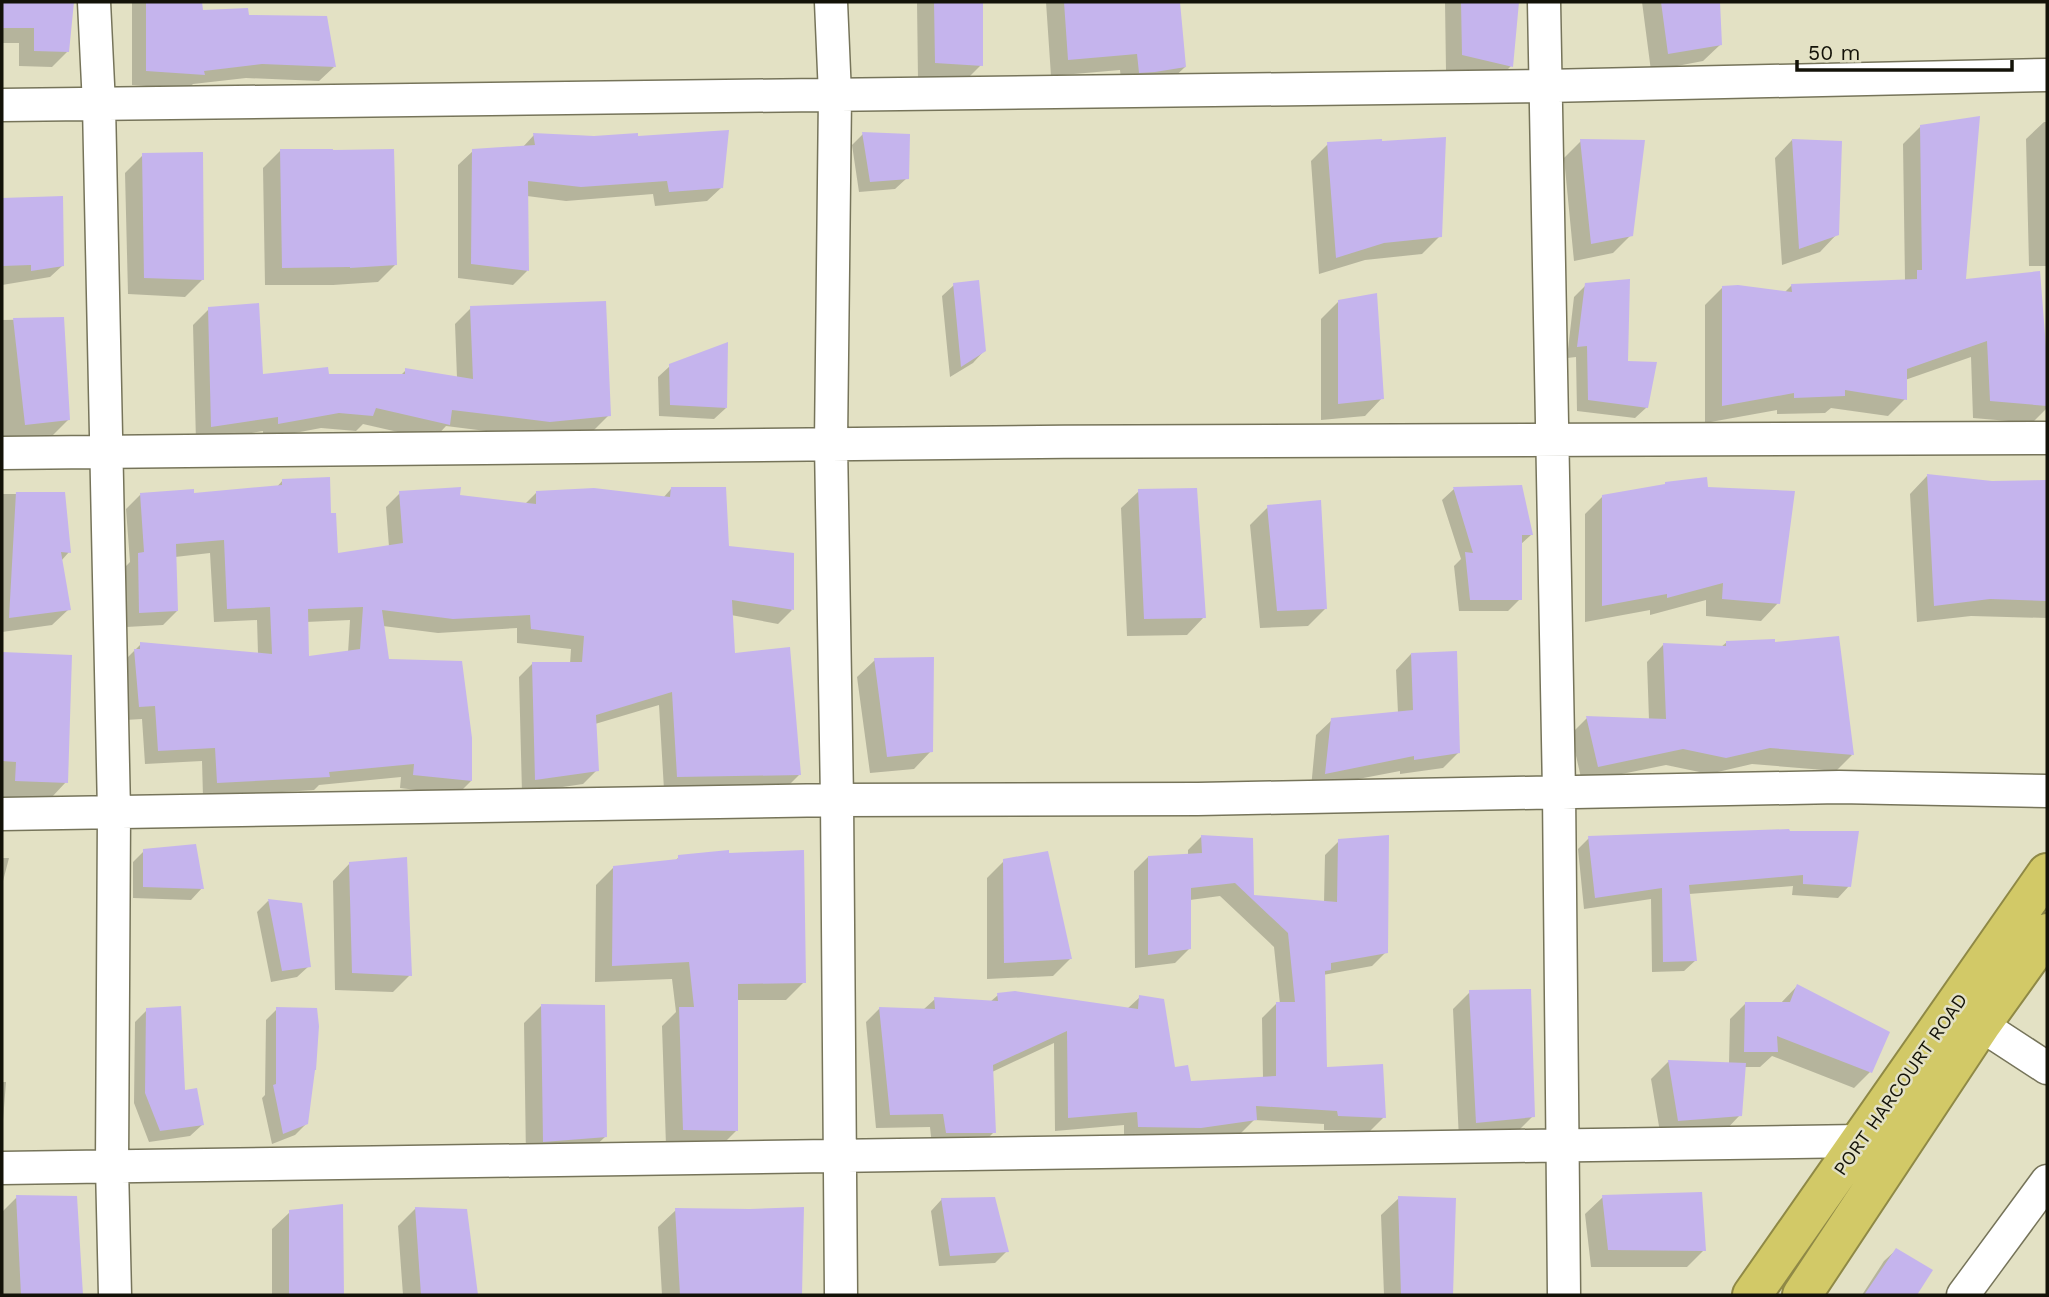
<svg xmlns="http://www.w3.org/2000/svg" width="2049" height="1297" font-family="'Work Sans',sans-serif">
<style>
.shadow{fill:#0003;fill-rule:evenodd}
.building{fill:#c5b4ed;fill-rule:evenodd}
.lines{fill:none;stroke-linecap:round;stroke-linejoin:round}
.minor-casing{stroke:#76745a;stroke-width:35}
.highway-casing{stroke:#8f8946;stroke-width:42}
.minor{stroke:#fff;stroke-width:32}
.highway{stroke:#d2c967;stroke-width:38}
.labels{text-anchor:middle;stroke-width:5;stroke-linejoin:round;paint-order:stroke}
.street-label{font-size:19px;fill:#131208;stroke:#e3e1c4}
</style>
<rect width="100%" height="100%" fill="#e3e1c4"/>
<path class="shadow" d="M 2,2 L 73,2 L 68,51 L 52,67 L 19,66 L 19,43 L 2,43 Z
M 132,2 L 201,2 L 201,12 L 248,16 L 334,67 L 319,81 L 246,78 L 193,84 L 188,89 L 132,85 Z
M 917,2 L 981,2 L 981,65 L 964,82 L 918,80 Z
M 1046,2 L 1178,2 L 1185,67 L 1167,84 L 1122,89 L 1120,70 L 1051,76 Z
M 1445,2 L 1517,2 L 1511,66 L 1495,82 L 1446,71 Z
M 1642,2 L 1719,2 L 1721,44 L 1703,61 L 1651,71 Z
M 2044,122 L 2047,122 L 2047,266 L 2029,266 L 2026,139 Z
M 1920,127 L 1964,281 L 2038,273 L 2047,380 L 2047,408 L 2032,423 L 1973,418 L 1971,357 L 1905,380 L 1905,399 L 1888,416 L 1831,408 L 1825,413 L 1777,414 L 1777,410 L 1705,423 L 1705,305 L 1722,288 L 1784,293 L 1792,285 L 1905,281 L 1903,144 Z
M 863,134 L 907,178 L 895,189 L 859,192 L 852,145 Z
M 534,135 L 637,137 L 722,187 L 707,201 L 655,206 L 653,194 L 566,201 L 527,196 L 527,271 L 513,285 L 458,278 L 458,165 L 473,151 L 522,148 Z
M 1792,140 L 1837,234 L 1820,252 L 1782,265 L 1775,158 Z
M 1581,141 L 1631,235 L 1613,253 L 1574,261 L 1564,158 Z
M 1328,144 L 1440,236 L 1422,254 L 1365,260 L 1319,274 L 1311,161 Z
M 280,151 L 396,264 L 378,282 L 333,285 L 265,285 L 263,168 Z
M 143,155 L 203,279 L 185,297 L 128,294 L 125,173 Z
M 24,205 L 62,266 L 50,277 L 2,285 L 2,206 Z
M 954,285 L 984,351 L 973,363 L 950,377 L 942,296 Z
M 1586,285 L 1627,362 L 1647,407 L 1635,418 L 1577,411 L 1576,357 L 1567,358 L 1574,297 Z
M 1338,302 L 1382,398 L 1365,416 L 1321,420 L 1321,319 Z
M 471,308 L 609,415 L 593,431 L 533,437 L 446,426 L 433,440 L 363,424 L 356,431 L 321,428 L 263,439 L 263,431 L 196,442 L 193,325 L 209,309 L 261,376 L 400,376 L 406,370 L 457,378 L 455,324 Z
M 62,319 L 69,419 L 51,437 L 2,438 L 2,320 Z
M 670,366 L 726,408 L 714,419 L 659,416 L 658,377 Z
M 1927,476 L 1992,482 L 2047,482 L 2047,618 L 1971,616 L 1917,622 L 1910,494 Z
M 283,480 L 329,515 L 336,555 L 389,547 L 386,507 L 400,493 L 458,497 L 525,504 L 536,493 L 663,498 L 671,489 L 792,610 L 778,624 L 731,615 L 734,655 L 799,775 L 785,789 L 664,790 L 659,705 L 595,724 L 597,770 L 583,784 L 522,793 L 519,677 L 533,663 L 570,664 L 571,649 L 517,643 L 517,628 L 438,633 L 383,626 L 388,661 L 471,781 L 457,795 L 400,788 L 401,777 L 319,785 L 314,790 L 203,797 L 202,761 L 145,764 L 142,719 L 125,720 L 121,665 L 127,658 L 141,644 L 258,654 L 257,620 L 214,622 L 210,553 L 175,557 L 177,611 L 163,625 L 126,627 L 124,568 L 130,562 L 126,509 L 140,495 L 193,495 L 276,488 ZM 350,620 L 348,653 L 307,658 L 306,622 Z
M 1706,488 L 1778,603 L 1761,621 L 1706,616 L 1706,600 L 1650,615 L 1650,610 L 1585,622 L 1585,514 L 1603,496 Z
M 1454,489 L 1531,535 L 1520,545 L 1520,599 L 1508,611 L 1459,611 L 1454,566 L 1461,559 L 1442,500 Z
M 1139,491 L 1204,617 L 1187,635 L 1127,636 L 1121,508 Z
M 2,494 L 63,494 L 69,552 L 61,561 L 69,609 L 52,625 L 2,632 Z
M 1268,507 L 1325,609 L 1308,626 L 1260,628 L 1250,525 Z
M 1727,642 L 1852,755 L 1836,771 L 1752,764 L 1709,774 L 1666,765 L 1582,782 L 1571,734 L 1587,718 L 1649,720 L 1647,662 L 1663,645 L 1721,647 Z
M 2,654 L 70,656 L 66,782 L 51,798 L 2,797 Z
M 1411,654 L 1459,752 L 1443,768 L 1400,774 L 1400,771 L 1311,788 L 1316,735 L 1332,720 L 1398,713 L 1396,670 Z
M 875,660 L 931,751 L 914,769 L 870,773 L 857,677 Z
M 1788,831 L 1849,886 L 1838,898 L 1792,895 L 1793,886 L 1689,894 L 1696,960 L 1684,971 L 1652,972 L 1651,899 L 1584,909 L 1578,849 L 1589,838 Z
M 1202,836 L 1253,896 L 1324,903 L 1325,855 L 1339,841 L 1386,952 L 1372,966 L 1323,975 L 1326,1069 L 1384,1117 L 1370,1131 L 1324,1130 L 1324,1124 L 1254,1120 L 1241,1133 L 1186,1141 L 1124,1140 L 1124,1125 L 1055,1131 L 1054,1043 L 992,1072 L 994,1132 L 980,1146 L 932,1146 L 930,1127 L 876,1128 L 866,1022 L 880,1008 L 923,1010 L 935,999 L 990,1002 L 998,995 L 1127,1009 L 1140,997 L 1173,1069 L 1190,1083 L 1263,1079 L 1262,1018 L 1276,1004 L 1280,1004 L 1274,947 L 1220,896 L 1190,900 L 1189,949 L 1175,963 L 1135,968 L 1134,871 L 1148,857 L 1188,855 L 1188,850 Z
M 144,851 L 202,888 L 191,900 L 133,898 L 133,862 Z
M 727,854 L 804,982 L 786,1000 L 736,1000 L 736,1131 L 719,1148 L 666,1146 L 662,1026 L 676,1012 L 672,979 L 595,982 L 596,885 L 613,868 L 675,861 L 679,857 Z
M 2,858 L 9,858 L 2,885 Z
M 1004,861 L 1070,959 L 1053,976 L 987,979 L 987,878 Z
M 350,863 L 410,975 L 393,992 L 335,990 L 333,881 Z
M 268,901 L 300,905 L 309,966 L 297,977 L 271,982 L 257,912 Z
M 1797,986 L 1870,1072 L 1854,1088 L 1772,1056 L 1760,1067 L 1744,1067 L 1740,1115 L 1723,1133 L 1661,1138 L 1651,1079 L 1669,1061 L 1729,1064 L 1730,1019 L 1746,1003 L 1780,1004 Z
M 1470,992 L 1533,1116 L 1515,1134 L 1459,1140 L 1453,1009 Z
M 541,1006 L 606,1136 L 588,1153 L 526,1158 L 524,1023 Z
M 277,1009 L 306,1124 L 295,1135 L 272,1144 L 262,1098 L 265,1095 L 266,1020 Z
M 147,1010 L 183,1092 L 202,1125 L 190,1136 L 149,1142 L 134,1103 L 135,1022 Z
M 2,1082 L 6,1082 L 2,1133 Z
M 17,1197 L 76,1197 L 81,1295 L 2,1295 L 2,1212 Z
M 1603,1197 L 1704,1250 L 1687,1267 L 1591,1267 L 1585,1214 Z
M 1399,1198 L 1454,1199 L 1451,1295 L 1384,1295 L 1381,1215 Z
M 942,1199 L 1007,1251 L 995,1263 L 939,1266 L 931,1211 Z
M 341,1206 L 342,1295 L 272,1295 L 272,1229 L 290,1212 Z
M 416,1208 L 466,1211 L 476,1295 L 403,1295 L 398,1226 Z
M 802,1209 L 801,1295 L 662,1295 L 658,1227 L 676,1210 Z
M 1896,1250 L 1930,1270 L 1915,1295 L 1862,1295 L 1884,1261 Z"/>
<path class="building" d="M 2,2 L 74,2 L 69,52 L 34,51 L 34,28 L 2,28 Z
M 146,2 L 202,2 L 203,10 L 248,8 L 249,15 L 327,16 L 336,67 L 262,64 L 204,71 L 205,75 L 146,71 Z
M 934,2 L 983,2 L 983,66 L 935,63 Z
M 1064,2 L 1180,2 L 1186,67 L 1155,72 L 1139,73 L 1137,54 L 1068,60 Z
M 1461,2 L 1519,2 L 1513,67 L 1462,55 Z
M 1661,2 L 1720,2 L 1722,45 L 1668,54 Z
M 1980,116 L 1966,279 L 2040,271 L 2047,360 L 2047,406 L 1990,401 L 1987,341 L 1907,369 L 1907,400 L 1845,390 L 1845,396 L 1794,398 L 1794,393 L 1722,406 L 1722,286 L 1738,285 L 1792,292 L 1791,284 L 1917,279 L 1917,270 L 1922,270 L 1920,125 Z
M 729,130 L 723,188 L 669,192 L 667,181 L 581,187 L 528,181 L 529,271 L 471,264 L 472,149 L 535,145 L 533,133 L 594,136 L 638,133 L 638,136 Z
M 862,132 L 910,134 L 909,179 L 870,182 Z
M 1446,137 L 1442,237 L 1384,243 L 1336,258 L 1327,142 L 1382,139 L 1382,141 Z
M 1580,139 L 1645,140 L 1633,236 L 1591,244 Z
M 1792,139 L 1842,141 L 1839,235 L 1799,249 Z
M 280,149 L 333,149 L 333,150 L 394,149 L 397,265 L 350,268 L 350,267 L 282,268 Z
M 203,152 L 204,280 L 144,278 L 142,153 Z
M 63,196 L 64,266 L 31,271 L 31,265 L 2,266 L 2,198 Z
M 1630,279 L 1628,361 L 1657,362 L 1648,408 L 1588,400 L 1587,346 L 1577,347 L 1585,283 Z
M 979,280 L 986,351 L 961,367 L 953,283 Z
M 1377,293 L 1384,399 L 1338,404 L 1338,300 Z
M 606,301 L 611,416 L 550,422 L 452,410 L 450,425 L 376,408 L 373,416 L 339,413 L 278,424 L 278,417 L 211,427 L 208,307 L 259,303 L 263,374 L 328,367 L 329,374 L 405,374 L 405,368 L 473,379 L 470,306 Z
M 64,317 L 70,420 L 25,425 L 13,318 Z
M 728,342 L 727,408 L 670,405 L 669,364 Z
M 1927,474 L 1992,481 L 2047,480 L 2047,601 L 1990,599 L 1934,606 Z
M 330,477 L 331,513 L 336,513 L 338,553 L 403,543 L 399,491 L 461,487 L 460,495 L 536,504 L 536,491 L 594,488 L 670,497 L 671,487 L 726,487 L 729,546 L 794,553 L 794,610 L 732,600 L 735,653 L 790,647 L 801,775 L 677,777 L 672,692 L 596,715 L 599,771 L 535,780 L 532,662 L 582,662 L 584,636 L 531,629 L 530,615 L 453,619 L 382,610 L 389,659 L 462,661 L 472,738 L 472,781 L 413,775 L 414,764 L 329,772 L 330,777 L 217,783 L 215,748 L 158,751 L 155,706 L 139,707 L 134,649 L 140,649 L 140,642 L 272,654 L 270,607 L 227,609 L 224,540 L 176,544 L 178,611 L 139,613 L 138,553 L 144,552 L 140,493 L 194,489 L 194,493 L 282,485 L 282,479 ZM 363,607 L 360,649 L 309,656 L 308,609 Z
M 1707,477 L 1708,487 L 1795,491 L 1780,604 L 1722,599 L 1723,583 L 1667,598 L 1667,594 L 1602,606 L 1602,495 L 1665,484 L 1665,482 Z
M 1522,485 L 1533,535 L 1522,535 L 1522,600 L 1470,600 L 1465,552 L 1473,553 L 1453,487 Z
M 1197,488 L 1206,618 L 1144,619 L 1138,489 Z
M 16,492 L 65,492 L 71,553 L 61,552 L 71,610 L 9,618 Z
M 1321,500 L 1327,609 L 1277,611 L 1267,505 Z
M 1839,636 L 1854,755 L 1770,748 L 1726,758 L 1683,749 L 1598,767 L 1586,716 L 1666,719 L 1663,643 L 1726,646 L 1726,641 L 1775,639 L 1775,642 Z
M 1457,651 L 1460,753 L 1414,760 L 1414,756 L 1325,774 L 1331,718 L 1413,710 L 1411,653 Z
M 2,652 L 72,655 L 68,783 L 15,781 L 16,762 L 2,761 Z
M 934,657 L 933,752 L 887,757 L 874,658 Z
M 1789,829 L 1790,831 L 1859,831 L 1851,887 L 1803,884 L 1803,875 L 1689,885 L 1697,961 L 1663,962 L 1662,888 L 1595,898 L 1588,836 Z
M 1201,835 L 1253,838 L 1254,895 L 1337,902 L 1338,839 L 1389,835 L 1388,953 L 1331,963 L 1331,970 L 1325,971 L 1327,1067 L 1383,1064 L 1386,1118 L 1338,1116 L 1337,1111 L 1256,1106 L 1257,1120 L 1201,1128 L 1138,1127 L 1137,1112 L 1068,1118 L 1067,1031 L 993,1065 L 996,1133 L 946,1133 L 943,1114 L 890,1115 L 879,1007 L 935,1009 L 934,997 L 998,1001 L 997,993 L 1015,991 L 1138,1009 L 1139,995 L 1164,999 L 1175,1067 L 1188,1065 L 1191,1081 L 1276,1076 L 1276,1002 L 1295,1002 L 1288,933 L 1235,883 L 1191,888 L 1191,949 L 1148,955 L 1148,856 L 1202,853 Z
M 196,844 L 204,889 L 143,887 L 143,849 Z
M 729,850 L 729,853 L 804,850 L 806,983 L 738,984 L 738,1131 L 683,1130 L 679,1007 L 694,1007 L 689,962 L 612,966 L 613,866 L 678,859 L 678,855 Z
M 1048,851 L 1072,959 L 1004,963 L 1003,859 Z
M 407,857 L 412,976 L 352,973 L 349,862 Z
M 268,899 L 302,903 L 311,967 L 282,971 Z
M 1797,984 L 1890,1032 L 1872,1073 L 1777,1036 L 1778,1052 L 1744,1052 L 1745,1002 L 1790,1002 Z
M 1531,989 L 1535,1117 L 1476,1123 L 1469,990 Z
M 541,1004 L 605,1005 L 607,1137 L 543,1142 Z
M 181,1006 L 185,1090 L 197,1088 L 204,1125 L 160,1131 L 145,1093 L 146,1008 Z
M 276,1007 L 317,1008 L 319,1026 L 316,1070 L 315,1070 L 308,1124 L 283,1134 L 273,1085 L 276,1084 Z
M 1668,1060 L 1746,1063 L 1742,1116 L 1678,1121 Z
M 1702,1192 L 1706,1251 L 1608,1250 L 1602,1195 Z
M 16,1195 L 77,1196 L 83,1295 L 21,1295 Z
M 1398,1196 L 1456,1198 L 1453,1295 L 1401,1295 Z
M 995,1197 L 1009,1252 L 950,1256 L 941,1198 Z
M 343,1204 L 344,1295 L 289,1295 L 289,1210 Z
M 415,1207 L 467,1209 L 478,1295 L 421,1295 Z
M 804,1207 L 802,1295 L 680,1295 L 675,1208 L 750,1209 Z
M 1896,1248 L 1933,1270 L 1917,1295 L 1864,1295 Z"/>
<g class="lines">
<defs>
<path id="minor" d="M 94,2 L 99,105 L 114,812 L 112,1166 L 115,1295
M 831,2 L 835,95 L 831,443 L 837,800 L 841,1295
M 1544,2 L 1559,792 L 1564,1295
M 2,105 L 1546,86 L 2047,75
M 2,453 C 684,445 1365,437 2047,438
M 2,814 L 837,800 L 1198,799 L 1839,787 L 2047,791
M 1981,1025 L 2047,1068
M 2,1168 L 1860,1141
M 1963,1295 L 2047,1181"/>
<path id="highway" d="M 1752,1295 L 2047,873
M 1802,1295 L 1981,1025 L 2047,933"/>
</defs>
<use href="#minor" class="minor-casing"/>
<use href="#highway" class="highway-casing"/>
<use href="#minor" class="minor"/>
<use href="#highway" class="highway"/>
</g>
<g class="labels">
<g class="street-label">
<text transform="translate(1900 1084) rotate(-55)" y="7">PORT HARCOURT ROAD</text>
</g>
</g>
<rect width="2049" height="1297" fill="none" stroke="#131208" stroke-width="7"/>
<path d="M1797 60v10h215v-10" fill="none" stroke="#131208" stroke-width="3.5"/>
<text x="1808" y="60" font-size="21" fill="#131208" stroke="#e3e1c4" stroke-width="5" paint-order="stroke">50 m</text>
</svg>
